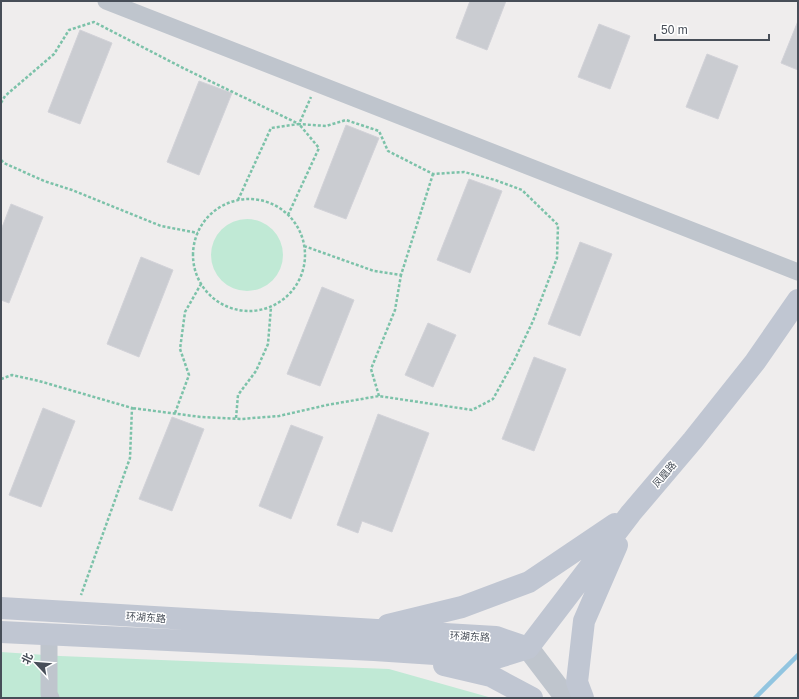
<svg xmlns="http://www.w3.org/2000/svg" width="799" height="699" font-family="Helvetica,'Noto Sans SC',sans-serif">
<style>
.green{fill:#c0e9d5}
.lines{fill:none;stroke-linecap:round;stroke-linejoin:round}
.stream{stroke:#92c5e0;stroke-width:4.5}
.building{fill:#caccd1;stroke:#d2d2d8}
.path{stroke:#7cc2a9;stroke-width:2.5;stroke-dasharray:3 2;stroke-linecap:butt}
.minor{stroke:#bfc5cd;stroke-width:17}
.tertiary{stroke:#bfc5cd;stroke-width:22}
.secondary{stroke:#c0c6d2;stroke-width:22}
.labels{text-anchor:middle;stroke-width:3;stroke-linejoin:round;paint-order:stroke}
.street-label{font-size:10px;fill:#474e58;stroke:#fff}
</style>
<rect width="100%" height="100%" fill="#efeded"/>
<path class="green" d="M211 255a36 36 0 1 1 72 0a36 36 0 1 1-72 0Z
M 1,652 L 60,656 L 389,669 L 492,698 L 1,698 Z"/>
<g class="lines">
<path class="stream" d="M 755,698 L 798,655"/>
</g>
<path class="building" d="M 470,1 L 506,1 L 487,50 L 456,38 Z
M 798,21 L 798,70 L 781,63 Z
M 599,24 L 630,36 L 610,89 L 578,77 Z
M 80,30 L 112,43 L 80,124 L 48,112 Z
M 707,54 L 738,66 L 718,119 L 686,107 Z
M 199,81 L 232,93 L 199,175 L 167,162 Z
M 346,125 L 379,138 L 346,219 L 314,207 Z
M 469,179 L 502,191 L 470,273 L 437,260 Z
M 11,204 L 43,217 L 9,303 L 1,300 L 1,230 Z
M 580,242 L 612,254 L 580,336 L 548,324 Z
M 141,257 L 173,270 L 139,357 L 107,344 Z
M 322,287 L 354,300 L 320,386 L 287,374 Z
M 428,323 L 456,335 L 433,387 L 405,375 Z
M 534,357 L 566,369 L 534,451 L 502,439 Z
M 43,408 L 75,421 L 41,507 L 9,495 Z
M 378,414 L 429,433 L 392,532 L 362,521 L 358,533 L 337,525 Z
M 172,417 L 204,429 L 172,511 L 139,499 Z
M 291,425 L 323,437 L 291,519 L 259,506 Z"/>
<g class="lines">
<path class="path" d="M 1,103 L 5,96 L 54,54 L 69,30 L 94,22 L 185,69 L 299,124 L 326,126 L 346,120 L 379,131 L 388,151 L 433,174 L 464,172 L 495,180 L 522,190 L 558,225 L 557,258 L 533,321 L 514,361 L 493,399 L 472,410 L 379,396 L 327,405 L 279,416 L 241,419 L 201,417 L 132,408
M 1,160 L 4,163 L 44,181 L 72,190 L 161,226 L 198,233
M193 255a56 56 0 1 1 112 0a56 56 0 1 1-112 0Z
M 238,200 L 271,128 L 299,124 L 311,97
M 288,215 L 319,148 L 299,124
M 304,246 L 374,271 L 401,275 L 433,174
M 1,379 L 12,375 L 39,381 L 132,408 L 130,458 L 81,595
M 379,396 L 371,369 L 395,310 L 401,275
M 175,413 L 189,375 L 180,349 L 185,312 L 201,284
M 236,418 L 238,395 L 256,371 L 268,344 L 271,307"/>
<path class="minor" d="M 106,1 L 798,272
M 49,634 L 49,694 L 51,698"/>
<path class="tertiary" d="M 528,648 L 566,698"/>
<path class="secondary" d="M 1,608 L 496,637 L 528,648
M 388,625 L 462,607 L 529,582 L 615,524
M 1,632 L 374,650 L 496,658 L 528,648
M 528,648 L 631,513 L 693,440 L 755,362 L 798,300
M 444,665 L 491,676 L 532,698
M 583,698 L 577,682 L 584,621 L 617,545"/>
</g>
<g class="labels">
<g class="street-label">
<text transform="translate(664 474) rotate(-49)" y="4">凤凰路</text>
<text transform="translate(146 617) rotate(4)" y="4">环湖东路</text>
<text transform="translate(470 636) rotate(3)" y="4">环湖东路</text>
</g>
</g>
<rect width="799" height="699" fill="none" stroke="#474e58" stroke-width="4"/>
<g transform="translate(36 663) rotate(296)" stroke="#ffffff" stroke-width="3" paint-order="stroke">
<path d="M0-3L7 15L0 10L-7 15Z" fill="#474e58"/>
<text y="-6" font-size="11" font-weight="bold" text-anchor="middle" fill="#474e58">北</text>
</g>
<path d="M655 34v6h114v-6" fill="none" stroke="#474e58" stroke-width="2"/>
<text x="661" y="34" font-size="12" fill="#474e58" stroke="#ffffff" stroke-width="3" paint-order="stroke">50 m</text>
</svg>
